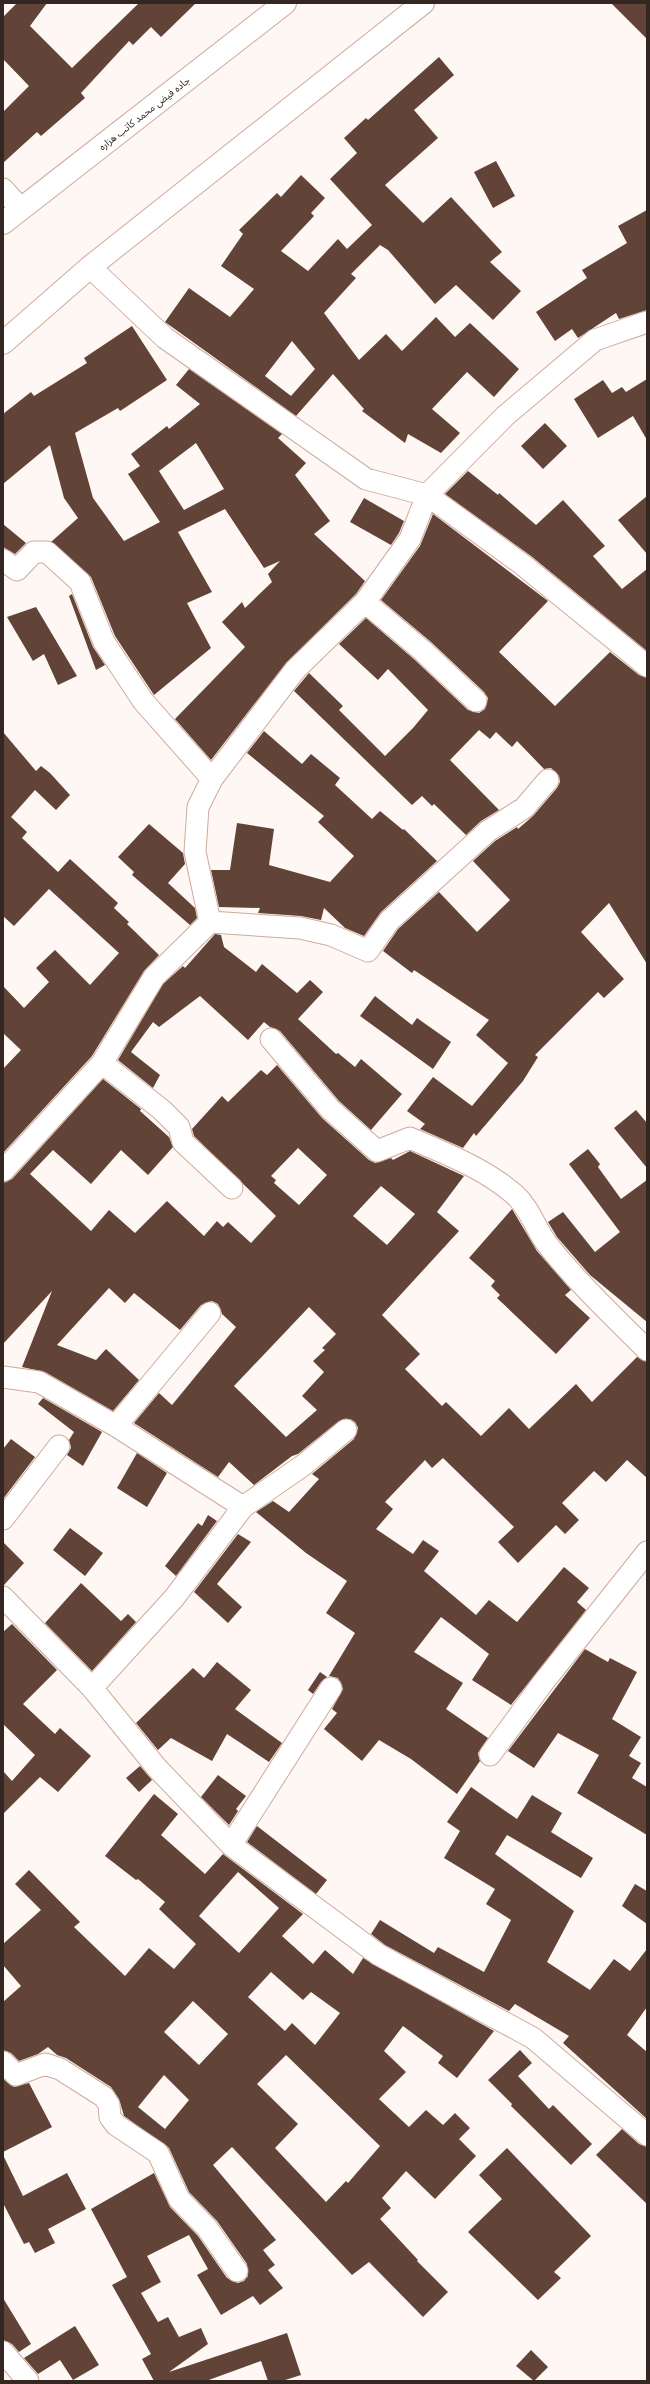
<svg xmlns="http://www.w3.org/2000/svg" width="650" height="2384" font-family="'Nunito Sans','Noto Sans Arabic',sans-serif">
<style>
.building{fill:#614437;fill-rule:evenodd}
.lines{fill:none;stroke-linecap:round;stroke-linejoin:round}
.street-casing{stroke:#ceab9c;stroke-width:23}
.primary-casing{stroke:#ceab9c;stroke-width:24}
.street{stroke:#fff;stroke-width:21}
.primary{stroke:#fff;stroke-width:22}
.labels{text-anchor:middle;stroke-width:4;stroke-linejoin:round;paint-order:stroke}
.street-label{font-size:10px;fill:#342721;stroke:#fff}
</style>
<rect width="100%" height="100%" fill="#fef7f4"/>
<path class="building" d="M 17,3 L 47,3 L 30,26 L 72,68 L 139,3 L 196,3 L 161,37 L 151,27 L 133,45 L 129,41 L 81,93 L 85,98 L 41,136 L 37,132 L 3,163 L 3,112 L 29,86 L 3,59 L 3,17 Z
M 611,3 L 647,3 L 647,39 Z
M 439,57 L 454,75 L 414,110 L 438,138 L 385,185 L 423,223 L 451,197 L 502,252 L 490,262 L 521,291 L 493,320 L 456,285 L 435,304 L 388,250 L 380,245 L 351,274 L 356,278 L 324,313 L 359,360 L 386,334 L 402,351 L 436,317 L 455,337 L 470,323 L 519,369 L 494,397 L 467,372 L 432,409 L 460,433 L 441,453 L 408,434 L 405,443 L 362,411 L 364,409 L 333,374 L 296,416 L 165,322 L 189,288 L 230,317 L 254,289 L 221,266 L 243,234 L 239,230 L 277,193 L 281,197 L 301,175 L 325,198 L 311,213 L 314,216 L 281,251 L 308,271 L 338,239 L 347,249 L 372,225 L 330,179 L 357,153 L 344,138 L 366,118 L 368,120 ZM 292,341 L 315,369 L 291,396 L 265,376 Z
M 496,161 L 515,196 L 493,208 L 474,172 Z
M 647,210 L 647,310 L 619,319 L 616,313 L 578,338 L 572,329 L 555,341 L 536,312 L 587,278 L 582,270 L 627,243 L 618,226 Z
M 132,326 L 167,380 L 120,411 L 118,408 L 75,433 L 93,498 L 124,541 L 160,522 L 128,474 L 140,466 L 131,454 L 167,426 L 169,429 L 200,404 L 176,385 L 189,369 L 282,434 L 278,438 L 306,463 L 295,475 L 330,521 L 314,534 L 365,581 L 356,594 L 286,663 L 211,760 L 175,719 L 245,647 L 222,622 L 242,602 L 245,608 L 272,582 L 268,574 L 280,561 L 264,568 L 225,509 L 178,532 L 212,592 L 187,603 L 211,648 L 154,695 L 115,636 L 91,577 L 51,542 L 78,518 L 64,498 L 50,445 L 3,484 L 3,414 L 31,392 L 34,396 L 87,363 L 84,358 ZM 196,443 L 224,489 L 184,510 L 159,471 Z
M 647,379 L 647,440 L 633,416 L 598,438 L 574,399 L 603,380 L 612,393 L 622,387 L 626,392 Z
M 545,423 L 567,446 L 543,469 L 521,446 Z
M 468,471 L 498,495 L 499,493 L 536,525 L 563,500 L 605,546 L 593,556 L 622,589 L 647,569 L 647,651 L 531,556 L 445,494 Z
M 647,496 L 647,554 L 618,520 Z
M 364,498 L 404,521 L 399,533 L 391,545 L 350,522 Z
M 433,514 L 548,601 L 499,652 L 555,706 L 610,652 L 639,675 L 647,678 L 647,964 L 609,903 L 581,932 L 624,979 L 604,998 L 598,992 L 535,1055 L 538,1057 L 523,1081 L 476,1136 L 474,1133 L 463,1148 L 420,1129 L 425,1124 L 407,1111 L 433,1077 L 472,1106 L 508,1063 L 476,1035 L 489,1020 L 414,970 L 412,973 L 383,951 L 398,929 L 439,892 L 477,932 L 510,900 L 473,861 L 495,841 L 517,827 L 518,829 L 533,816 L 557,788 L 560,782 L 559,776 L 551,768 L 544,769 L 517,741 L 512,747 L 496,732 L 490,739 L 479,730 L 450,760 L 499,810 L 481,821 L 466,835 L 434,804 L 432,806 L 422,796 L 412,805 L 294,691 L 309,673 L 343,706 L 339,710 L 385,756 L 413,728 L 428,710 L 388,669 L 378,680 L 339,644 L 366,618 L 415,660 L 468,710 L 479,713 L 485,709 L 488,698 L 484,692 L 431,642 L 381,600 L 420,546 Z
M 3,524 L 26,543 L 15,554 L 3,547 Z
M 72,594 L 93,647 L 105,665 L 96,670 L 69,596 Z
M 36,607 L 77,676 L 58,685 L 44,654 L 33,661 L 7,617 Z
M 264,731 L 302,764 L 311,754 L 340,778 L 335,785 L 372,819 L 380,811 L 403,830 L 404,829 L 437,861 L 381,912 L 364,936 L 345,928 L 324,908 L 321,920 L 301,916 L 258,913 L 260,908 L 219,907 L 211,870 L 230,870 L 237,823 L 274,829 L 269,865 L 330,882 L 354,856 L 318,822 L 324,816 L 247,753 Z
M 3,732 L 36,771 L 41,766 L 50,773 L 70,795 L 56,810 L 35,790 L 11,817 L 27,832 L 22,838 L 58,872 L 70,859 L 118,903 L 114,908 L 129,922 L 127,924 L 159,955 L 144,971 L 92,1056 L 3,1153 L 3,1069 L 21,1050 L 3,1033 L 3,986 L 24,1008 L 49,982 L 36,968 L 55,950 L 90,985 L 119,953 L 49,889 L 14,926 L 3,916 Z
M 149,824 L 183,853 L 185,864 L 168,883 L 195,908 L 197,918 L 190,925 L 132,875 L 134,872 L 118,857 Z
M 215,934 L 221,935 L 224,947 L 256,972 L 262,964 L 297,993 L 310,980 L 323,992 L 298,1019 L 336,1054 L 338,1053 L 355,1067 L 361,1059 L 402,1094 L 371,1130 L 339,1101 L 280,1031 L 270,1027 L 264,1022 L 248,1040 L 200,996 L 159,1027 L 153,1022 L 131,1052 L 160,1075 L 153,1088 L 118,1060 L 163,984 L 183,966 L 185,968 Z
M 375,996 L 412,1025 L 417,1018 L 451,1042 L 433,1069 L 360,1016 Z
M 277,1065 L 322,1118 L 369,1160 L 375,1163 L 391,1158 L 393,1160 L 410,1151 L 464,1176 L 437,1212 L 459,1231 L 382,1315 L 420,1354 L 405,1369 L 442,1406 L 446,1402 L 481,1436 L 509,1408 L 529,1429 L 576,1384 L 592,1402 L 637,1357 L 647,1362 L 647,1478 L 627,1460 L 606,1482 L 594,1471 L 562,1503 L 579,1520 L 565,1534 L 556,1525 L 518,1563 L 498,1542 L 514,1527 L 443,1458 L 432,1468 L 425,1460 L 385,1502 L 393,1509 L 376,1529 L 413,1554 L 423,1540 L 439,1551 L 424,1571 L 476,1615 L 489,1600 L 517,1622 L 564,1567 L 589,1588 L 577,1602 L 586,1610 L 511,1705 L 472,1680 L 489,1654 L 441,1617 L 414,1652 L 463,1683 L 446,1709 L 488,1738 L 478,1753 L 480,1761 L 457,1794 L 411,1759 L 379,1740 L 362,1761 L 324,1729 L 337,1713 L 332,1709 L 343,1689 L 338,1678 L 329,1676 L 355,1633 L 326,1613 L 347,1581 L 306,1553 L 256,1512 L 273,1501 L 289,1512 L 319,1479 L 312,1474 L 354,1439 L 358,1428 L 355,1422 L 350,1419 L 339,1421 L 298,1454 L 292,1456 L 254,1485 L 229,1462 L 218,1477 L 134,1423 L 159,1393 L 172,1405 L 236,1327 L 222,1314 L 218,1304 L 212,1301 L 201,1305 L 180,1330 L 134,1293 L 125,1303 L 109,1288 L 57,1345 L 96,1360 L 106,1349 L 139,1380 L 113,1411 L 45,1372 L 22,1367 L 52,1291 L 3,1344 L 3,1183 L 12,1179 L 103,1079 L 141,1109 L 140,1111 L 169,1137 L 173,1147 L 148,1175 L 121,1150 L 91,1184 L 53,1150 L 30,1174 L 91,1231 L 109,1210 L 135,1233 L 167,1201 L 204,1236 L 217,1221 L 223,1227 L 228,1222 L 251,1243 L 276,1216 L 194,1136 L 192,1129 L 222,1096 L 228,1102 L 261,1070 L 267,1075 ZM 298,1148 L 327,1175 L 299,1205 L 274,1183 L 276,1180 L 271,1176 ZM 381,1186 L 415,1214 L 387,1245 L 353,1216 ZM 309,1307 L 336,1334 L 322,1348 L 325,1350 L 313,1361 L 324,1372 L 302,1396 L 317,1410 L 286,1437 L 234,1386 Z
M 636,1110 L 647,1123 L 647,1168 L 614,1128 Z
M 588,1149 L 600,1164 L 598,1167 L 621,1199 L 647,1180 L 647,1322 L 590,1275 L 557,1237 L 548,1222 L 563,1212 L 595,1252 L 620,1232 L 569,1164 Z
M 512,1209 L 537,1251 L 571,1290 L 565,1295 L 590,1318 L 556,1354 L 497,1298 L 500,1295 L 491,1286 L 495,1281 L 469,1258 Z
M 43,1398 L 102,1432 L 83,1466 L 67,1455 L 71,1448 L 69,1440 L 74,1432 L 38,1404 Z
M 11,1439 L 35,1457 L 3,1499 L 3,1449 Z
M 137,1453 L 167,1473 L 147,1507 L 117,1488 Z
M 208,1515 L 217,1521 L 176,1576 L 165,1566 L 198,1523 L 202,1526 Z
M 70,1528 L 103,1553 L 85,1576 L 53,1550 Z
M 238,1534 L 251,1542 L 217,1584 L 242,1607 L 228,1623 L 194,1592 Z
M 3,1542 L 24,1563 L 4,1585 L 3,1585 Z
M 81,1583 L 121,1621 L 128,1614 L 136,1622 L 92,1671 L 45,1623 Z
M 12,1624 L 57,1670 L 23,1704 L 55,1734 L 60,1728 L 91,1756 L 58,1792 L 40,1777 L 3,1814 L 3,1771 L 12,1781 L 35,1755 L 3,1724 L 3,1632 Z
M 585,1649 L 608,1662 L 610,1658 L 637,1672 L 612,1719 L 641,1737 L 629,1756 L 641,1763 L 632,1778 L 647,1787 L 647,1835 L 577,1793 L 599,1755 L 558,1733 L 534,1768 L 508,1751 Z
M 217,1662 L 251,1690 L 235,1709 L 282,1743 L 269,1762 L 227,1734 L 212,1761 L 171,1738 L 158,1750 L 136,1723 L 193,1668 L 204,1678 Z
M 320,1672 L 327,1677 L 321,1682 L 313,1694 L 308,1690 Z
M 140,1766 L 152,1780 L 139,1792 L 126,1778 Z
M 218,1775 L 246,1796 L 236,1809 L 238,1811 L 229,1825 L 201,1797 Z
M 471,1787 L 517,1819 L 532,1795 L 562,1813 L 551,1832 L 593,1858 L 581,1878 L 507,1835 L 495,1854 L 574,1911 L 547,1962 L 590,1990 L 614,1959 L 630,1971 L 647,1949 L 647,2007 L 627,2035 L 647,2052 L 647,2119 L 563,2043 L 569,2036 L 515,2004 L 509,2011 L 385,1945 L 371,1934 L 380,1920 L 434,1953 L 438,1947 L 484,1972 L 511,1920 L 486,1904 L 495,1889 L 444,1858 L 460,1831 L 447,1822 Z
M 154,1794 L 178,1814 L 161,1835 L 205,1874 L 223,1854 L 303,1914 L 282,1936 L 313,1964 L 325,1950 L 353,1974 L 363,1958 L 494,2031 L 457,2078 L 438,2063 L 443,2056 L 403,2026 L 384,2051 L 406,2072 L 379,2099 L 409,2127 L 426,2110 L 443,2125 L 455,2113 L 470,2128 L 459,2139 L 476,2156 L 435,2199 L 406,2171 L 382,2198 L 391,2208 L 380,2219 L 418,2260 L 417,2261 L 448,2292 L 423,2317 L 369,2262 L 352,2275 L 232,2147 L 213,2165 L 276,2240 L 263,2250 L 275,2265 L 268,2270 L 283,2288 L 260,2305 L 253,2296 L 221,2315 L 197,2275 L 208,2269 L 189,2235 L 147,2256 L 161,2282 L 141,2293 L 158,2322 L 168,2317 L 179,2337 L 201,2328 L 208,2344 L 169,2372 L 287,2333 L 301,2375 L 282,2381 L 268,2381 L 261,2361 L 206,2381 L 154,2381 L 142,2359 L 151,2354 L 112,2285 L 127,2277 L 91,2209 L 154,2173 L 170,2207 L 198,2236 L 227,2278 L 238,2283 L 244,2281 L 248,2276 L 247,2264 L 217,2221 L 189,2192 L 169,2148 L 124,2116 L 119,2099 L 111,2087 L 66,2058 L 57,2055 L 48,2047 L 38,2054 L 19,2061 L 11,2053 L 3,2050 L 3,2002 L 21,1986 L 3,1965 L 3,1944 L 41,1910 L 15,1884 L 29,1870 L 80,1922 L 74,1927 L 125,1976 L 149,1948 L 174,1969 L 196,1944 L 159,1909 L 165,1902 L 138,1879 L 136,1880 L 105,1856 ZM 238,1872 L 279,1908 L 239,1953 L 199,1916 ZM 271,1972 L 303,2000 L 311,1992 L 340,2013 L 315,2045 L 292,2023 L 285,2031 L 248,1997 ZM 193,2001 L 228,2034 L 199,2065 L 164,2032 ZM 286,2055 L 380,2146 L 348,2183 L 346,2181 L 326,2202 L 275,2148 L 298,2124 L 257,2084 ZM 164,2075 L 189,2100 L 165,2129 L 138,2107 Z
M 257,1826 L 327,1880 L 316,1894 L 247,1842 Z
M 635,1884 L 647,1891 L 647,1924 L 622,1906 Z
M 520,2050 L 532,2063 L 518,2076 L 549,2109 L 553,2105 L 592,2144 L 571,2165 L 511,2106 L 512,2104 L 488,2080 Z
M 3,2079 L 14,2087 L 29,2083 L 52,2127 L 3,2152 Z
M 622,2129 L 639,2144 L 647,2147 L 647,2204 L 596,2155 Z
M 507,2148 L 591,2236 L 554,2272 L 561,2278 L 538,2300 L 468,2232 L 502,2199 L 479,2175 Z
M 3,2155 L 23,2196 L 67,2173 L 86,2209 L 48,2229 L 55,2243 L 35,2253 L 29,2242 L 24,2244 L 3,2203 Z
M 3,2298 L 31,2344 L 19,2352 L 12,2344 L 3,2340 Z
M 75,2326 L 99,2365 L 73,2380 L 60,2360 L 38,2374 L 24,2358 Z
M 531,2350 L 548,2367 L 534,2381 L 516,2366 Z"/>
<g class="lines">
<defs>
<path id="street" d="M 3,189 L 21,209
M 90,267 L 165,338 L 366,479 L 427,495 L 523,565 L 647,666
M 3,560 L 17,570 L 34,552 L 47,552 L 80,582 L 104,642 L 143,701 L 212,779
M 365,602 L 423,651 L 476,701
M 210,922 L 300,928 L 331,935 L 368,951 L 389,921 L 488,831 L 524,808 L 548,780
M 271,1039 L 330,1109 L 377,1151 L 410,1138 C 446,1154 484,1168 514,1194 C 530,1208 535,1228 547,1244 C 577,1282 613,1316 647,1350
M 102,1063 L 162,1110 L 179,1127 L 183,1142 L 232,1188
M 3,1171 L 102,1063 L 154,977 L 210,922 L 195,852 L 198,807 L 212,779 L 295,670 L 365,602 L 410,539 L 427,495 L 505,416 L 595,340 L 647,322
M 3,1377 L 39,1382 L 116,1426 L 243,1507
M 116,1426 L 210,1313
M 3,1519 L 59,1446
M 3,1597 L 92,1688 L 157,1768 L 231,1845 L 379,1955 L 533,2038 L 647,2135
M 92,1688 L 174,1598 L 243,1507 L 305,1464 L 346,1430
M 490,1755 L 542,1684 L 647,1552
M 231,1845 L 331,1688
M 3,2062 L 16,2075 L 45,2064 L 60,2069 L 104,2097 L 109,2105 L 110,2117 L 116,2125 L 158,2153 L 179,2199 L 207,2228 L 237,2271
M 3,2352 L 28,2381"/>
<path id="primary" d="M 3,223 L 285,3
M 3,343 L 90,267 L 423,3"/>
</defs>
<use href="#street" class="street-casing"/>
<use href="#primary" class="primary-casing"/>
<use href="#street" class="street"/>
<use href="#primary" class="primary"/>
</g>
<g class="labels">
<g class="street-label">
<text transform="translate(144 113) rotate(-38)" y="4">جاده فیض محمد کاتب هزاره</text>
</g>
</g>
<rect width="650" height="2384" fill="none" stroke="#342721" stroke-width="8"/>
</svg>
